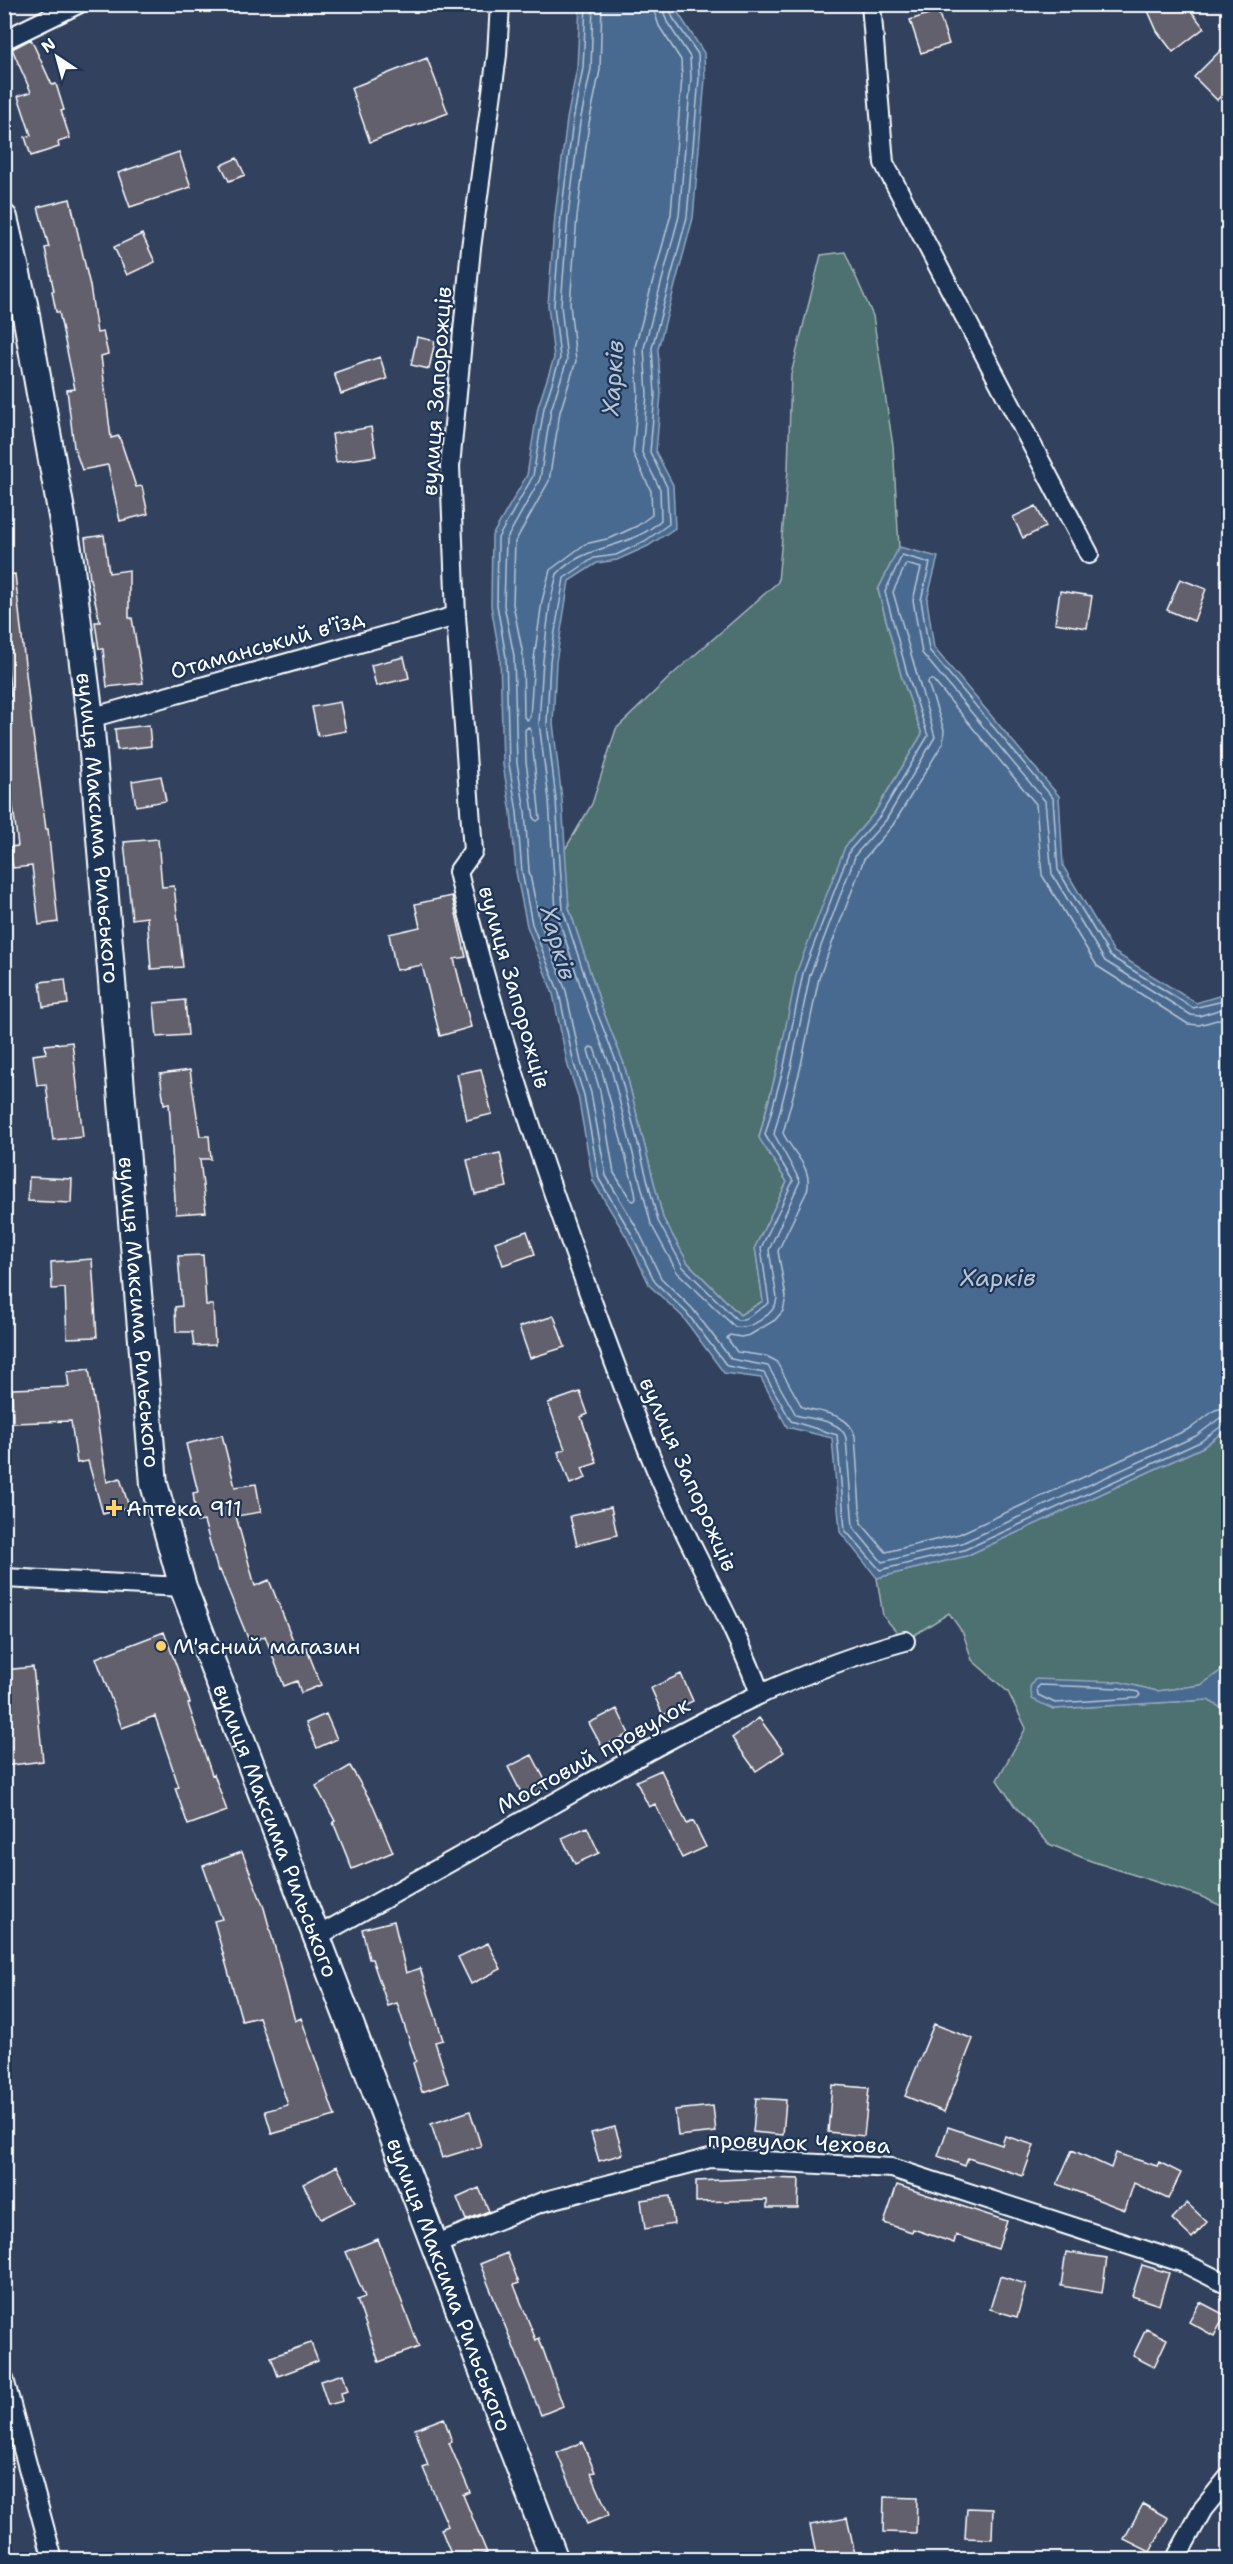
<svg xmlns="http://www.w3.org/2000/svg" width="1233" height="2564" font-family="'Shantell Sans',sans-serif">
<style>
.green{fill:#4d6f70;stroke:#a6b7b8;stroke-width:1.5}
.water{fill:#4a6b90;stroke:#92a6bc;stroke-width:1.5}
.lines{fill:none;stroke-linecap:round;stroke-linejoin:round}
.shore{stroke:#b7c4d3;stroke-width:1.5}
.building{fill:#63616e;stroke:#fff;stroke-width:1.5}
.street-casing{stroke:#fff;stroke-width:22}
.secondary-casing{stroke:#fff;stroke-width:30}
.street{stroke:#1d3557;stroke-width:18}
.secondary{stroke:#1d3557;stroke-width:26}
.poi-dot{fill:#ffd166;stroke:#1d3557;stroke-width:2}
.labels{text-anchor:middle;stroke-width:4.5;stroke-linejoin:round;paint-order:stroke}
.street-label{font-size:22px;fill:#fff;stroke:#1d3557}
.poi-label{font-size:22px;fill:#fff;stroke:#1d3557;text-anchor:start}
.water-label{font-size:24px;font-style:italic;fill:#b7c4d3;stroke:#1d3557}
</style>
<rect width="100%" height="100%" fill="#32425e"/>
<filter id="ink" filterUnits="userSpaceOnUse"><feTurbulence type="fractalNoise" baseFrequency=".0167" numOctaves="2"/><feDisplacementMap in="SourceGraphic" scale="12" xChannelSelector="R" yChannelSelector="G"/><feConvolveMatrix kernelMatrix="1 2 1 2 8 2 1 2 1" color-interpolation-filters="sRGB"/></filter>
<g filter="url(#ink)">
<path class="green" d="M 845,252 L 873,316 L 893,446 L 899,547 L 878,590 L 901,675 L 922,734 L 875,812 L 845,847 L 778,1065 L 759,1137 L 787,1182 L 755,1247 L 763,1301 L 740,1315 L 688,1263 L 663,1218 L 624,1064 L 602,1008 L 569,908 L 564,851 L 592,804 L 616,729 L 673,674 L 778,582 L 788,470 L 791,374 L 821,255 Z
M 1228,1428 L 1228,1593 L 1223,1669 L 1201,1685 L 1157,1691 L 1120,1682 L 1053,1709 L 1208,1700 L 1228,1711 L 1228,1909 L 1200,1896 L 1091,1861 L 1049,1844 L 1014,1805 L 997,1780 L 1026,1728 L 1008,1692 L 972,1660 L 963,1633 L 949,1613 L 905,1641 L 883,1616 L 877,1578 L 966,1556 L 1203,1447 Z"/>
<path class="water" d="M 580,5 L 673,5 L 704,53 L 705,79 L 693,218 L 658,349 L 661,394 L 656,452 L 673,485 L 675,528 L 648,546 L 617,560 L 597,563 L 569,581 L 556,662 L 553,723 L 562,800 L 569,908 L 602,1008 L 624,1064 L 663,1218 L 688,1263 L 740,1315 L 763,1301 L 755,1247 L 787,1182 L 759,1138 L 778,1065 L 797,971 L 845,847 L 875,812 L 922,734 L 901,675 L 878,590 L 899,547 L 938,557 L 927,600 L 934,648 L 1059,796 L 1063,866 L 1114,952 L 1196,1003 L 1228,993 L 1228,1428 L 1203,1447 L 966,1556 L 877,1578 L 840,1532 L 832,1438 L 787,1427 L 761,1378 L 724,1373 L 682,1316 L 650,1286 L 626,1236 L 593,1181 L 578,1096 L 568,1066 L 553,994 L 527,926 L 516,872 L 511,812 L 503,765 L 500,657 L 491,606 L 492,536 L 527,475 L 538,407 L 554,358 L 548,305 L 555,215 L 567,119 L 577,68 Z
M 1228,1593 L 1228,1712 L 1208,1700 L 1053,1709 L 1032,1699 L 1030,1687 L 1035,1679 L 1120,1682 L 1157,1691 L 1201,1685 L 1223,1669 Z"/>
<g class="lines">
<path class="shore" d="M 586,4 L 583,68 L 573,120 L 561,216 L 554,305 L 560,358 L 544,408 L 533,476 L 498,538 L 497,605 L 506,657 L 509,764 L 517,812 L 522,872 L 532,924 L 559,993 L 574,1064 L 584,1095 L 599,1179 L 631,1233 L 655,1282 L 687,1313 L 727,1366 L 764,1373 L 791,1421 L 837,1435 L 845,1530 L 880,1570 L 964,1550 L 1200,1442 L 1223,1425 L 1228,1424
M 593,4 L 591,69 L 580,122 L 568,216 L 561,305 L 567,360 L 551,410 L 540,479 L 506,540 L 504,605 L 514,656 L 517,763 L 525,811 L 529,871 L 540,922 L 566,991 L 581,1062 L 591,1093 L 606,1176 L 638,1230 L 661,1278 L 692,1308 L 731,1359 L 768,1366 L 796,1415 C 812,1420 841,1419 846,1438 L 853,1527 L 882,1562 L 962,1543 L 1196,1436 L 1220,1418 L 1228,1416
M 602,4 L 600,70 L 589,123 L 577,217 L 570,304 L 576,361 L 560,412 L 549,481 L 515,542 L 513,604 L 523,655 L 524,717 L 527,720 L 530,717 L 534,659 L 542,601 L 550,570 L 585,544 L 611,538 L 637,526 L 652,515 L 651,491 L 633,453 L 638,394 L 635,347 L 671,214 L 682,77 L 681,60 L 659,26 L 652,4
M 661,4 L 667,22 L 690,57 L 691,78 L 679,216 L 644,348 L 647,394 L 642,453 L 660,489 L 661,520 C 631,550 585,543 557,574 L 550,603 L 543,660 L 539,723 L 549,800 L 556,911 L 589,1012 L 611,1068 L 651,1224 L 677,1272 L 735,1327 C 750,1330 776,1314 777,1298 L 769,1250 L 800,1181 L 774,1134 L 791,1068 L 810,975 L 856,854 L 886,820 L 935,737 L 893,592 L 906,564 L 921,568 L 913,600 L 922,653 L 1045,801 L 1052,874 L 1105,961 L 1191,1015 L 1199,1016 L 1228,1007
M 668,4 L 673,18 L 698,54 L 699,78 L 687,217 L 652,348 L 655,394 L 650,452 L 667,487 L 669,524 L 645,541 L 616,555 L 594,558 L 564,578 L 550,661 L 547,723 L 556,800 L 563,910 L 596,1010 L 618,1066 L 658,1221 L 683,1267 L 737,1320 L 744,1320 L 769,1303 L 761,1248 L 793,1181 L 765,1135 L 784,1066 L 803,973 L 850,850 L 880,816 L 928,736 L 907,673 L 885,592 L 902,555 L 930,563 L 921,600 L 929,650 L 1053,798 L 1058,870 L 1110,956 L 1193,1008 L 1228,1000
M 528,727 L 531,730 L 540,819 L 537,821 L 534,819 L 526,762 L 525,730 Z
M 1228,1017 L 1199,1025 L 1188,1024 L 1097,966 L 1042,875 L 1036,804 L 933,680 L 929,680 L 928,683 L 944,730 L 943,743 L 893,825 L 864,859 L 819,978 L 800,1070 L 783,1133 C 792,1152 814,1169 807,1191 L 778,1251 L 786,1297 L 783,1311 L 775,1320 L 750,1335 L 741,1337 L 730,1335 L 727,1338 L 737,1352 L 766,1356 L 776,1361 L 802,1407 C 822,1413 849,1413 855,1436 L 861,1523 L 886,1552 L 959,1534 L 1191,1428 L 1215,1410 L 1228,1407
M 590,1047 L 594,1048 L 602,1071 L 635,1191 L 636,1199 L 634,1201 L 631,1200 L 614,1173 L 600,1091 L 588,1050 Z
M 1040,1685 L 1119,1688 L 1138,1692 L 1140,1695 L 1137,1698 L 1055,1703 L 1038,1695 L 1037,1688 Z"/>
</g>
<path class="building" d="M 1145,4 L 1186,4 L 1204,28 L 1173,52 L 1157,31 Z
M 938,11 L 949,44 L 921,53 L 910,20 Z
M 31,39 L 52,85 L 56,84 L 64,110 L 61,111 L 70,138 L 58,142 L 59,147 L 31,156 L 25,137 L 31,135 L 18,96 L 31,92 L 12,49 Z
M 1228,43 L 1228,89 L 1217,100 L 1194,77 Z
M 427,58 L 448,113 L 370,142 L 351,88 Z
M 179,152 L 191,187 L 130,207 L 118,173 Z
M 237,158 L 245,175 L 229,181 L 221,165 Z
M 70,199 L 90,286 L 97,333 L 103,332 L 108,354 L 101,356 L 111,438 L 119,436 L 136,487 L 142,486 L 148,514 L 120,521 L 108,465 L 82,470 L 74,447 L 67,390 L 75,389 L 59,312 L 56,312 L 52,291 L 54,291 L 45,248 L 49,247 L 38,207 Z
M 142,234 L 155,262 L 127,275 L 114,247 Z
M 417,337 L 435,341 L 429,369 L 411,365 Z
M 380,357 L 387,379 L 341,394 L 334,373 Z
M 371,427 L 376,456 L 336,462 L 332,434 Z
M 1036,506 L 1046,527 L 1023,538 L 1013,517 Z
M 104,535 L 109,573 L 129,570 L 129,618 L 132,618 L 143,683 L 107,687 L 103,649 L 99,649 L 95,622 L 100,622 L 90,579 L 85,538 Z
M 15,574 L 31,719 L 46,829 L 48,829 L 58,922 L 39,925 L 32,866 L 13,868 L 10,847 L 18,846 L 9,775 L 6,775 L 4,763 L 4,697 L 11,696 L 4,639 L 4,575 Z
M 1180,579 L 1206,589 L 1194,621 L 1167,610 Z
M 1060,591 L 1092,596 L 1087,628 L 1055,623 Z
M 404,657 L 409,678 L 376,686 L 371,665 Z
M 340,702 L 346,731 L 318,736 L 312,707 Z
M 149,725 L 151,746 L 117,750 L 115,729 Z
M 161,776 L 166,801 L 136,806 L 132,781 Z
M 158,839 L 162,887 L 174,886 L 183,967 L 151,969 L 147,917 L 132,919 L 124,842 Z
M 452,896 L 466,957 L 454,959 L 471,1027 L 440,1036 L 422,965 L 396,970 L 389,934 L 420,927 L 415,904 Z
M 65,979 L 68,1004 L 43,1007 L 40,982 Z
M 185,1000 L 188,1035 L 157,1037 L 154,1003 Z
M 72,1042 L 83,1137 L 53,1140 L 46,1084 L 37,1085 L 33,1055 L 46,1053 L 45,1045 Z
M 481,1069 L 492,1114 L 467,1120 L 457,1074 Z
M 190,1070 L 200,1136 L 209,1136 L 211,1159 L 200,1159 L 206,1212 L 176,1214 L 169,1103 L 164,1104 L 160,1074 Z
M 500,1153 L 507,1187 L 475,1194 L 467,1160 Z
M 29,1177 L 72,1179 L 71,1203 L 28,1201 Z
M 527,1231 L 535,1254 L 503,1265 L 495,1242 Z
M 203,1255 L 206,1305 L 213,1305 L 215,1345 L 194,1346 L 192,1332 L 176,1332 L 175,1307 L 182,1306 L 178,1256 Z
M 92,1259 L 97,1337 L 67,1338 L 65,1288 L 52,1289 L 51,1262 Z
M 554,1316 L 565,1347 L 530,1358 L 519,1327 Z
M 89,1369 L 107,1482 L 120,1478 L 129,1507 L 103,1514 L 88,1461 L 77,1463 L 71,1421 L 13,1423 L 12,1389 L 69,1387 L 67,1372 Z
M 580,1392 L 588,1414 L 581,1417 L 597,1463 L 582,1468 L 586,1478 L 570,1484 L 558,1452 L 565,1449 L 548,1403 Z
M 222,1435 L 235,1487 L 256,1484 L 261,1512 L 236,1516 L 255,1586 L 269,1580 L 297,1650 L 306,1647 L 321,1685 L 301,1693 L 297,1681 L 284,1686 L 265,1636 L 250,1643 L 220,1570 L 218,1571 L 204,1521 L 197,1522 L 193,1493 L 198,1492 L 186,1444 Z
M 611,1507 L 617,1535 L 577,1545 L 570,1516 Z
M 164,1632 L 190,1703 L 188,1704 L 212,1775 L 214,1774 L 227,1811 L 188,1825 L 175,1788 L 179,1787 L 155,1716 L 122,1728 L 96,1658 Z
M 33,1667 L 43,1761 L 4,1766 L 4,1670 Z
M 681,1674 L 693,1701 L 663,1715 L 651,1688 Z
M 617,1709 L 629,1734 L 602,1747 L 589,1723 Z
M 326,1714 L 337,1739 L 317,1748 L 306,1723 Z
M 759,1718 L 784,1752 L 756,1771 L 732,1738 Z
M 532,1755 L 548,1786 L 524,1798 L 508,1767 Z
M 350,1766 L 373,1805 L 393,1852 L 352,1869 L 333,1822 L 335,1821 L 316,1786 Z
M 661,1770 L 687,1824 L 693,1821 L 706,1847 L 682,1858 L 655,1804 L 649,1807 L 636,1781 Z
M 587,1827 L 599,1853 L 575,1864 L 562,1838 Z
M 242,1852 L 264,1908 L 295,2021 L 301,2018 L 335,2116 L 272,2134 L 265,2111 L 288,2105 L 259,2017 L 242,2021 L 214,1921 L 222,1919 L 203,1866 Z
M 394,1921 L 406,1973 L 420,1968 L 443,2040 L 435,2042 L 448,2083 L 422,2092 L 413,2063 L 416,2061 L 397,2003 L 388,2006 L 372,1959 L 369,1959 L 362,1929 Z
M 488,1943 L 501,1969 L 471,1984 L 458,1957 Z
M 934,2024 L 973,2039 L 944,2112 L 905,2096 Z
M 832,2085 L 869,2088 L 864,2136 L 828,2132 Z
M 756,2098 L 786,2100 L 783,2135 L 753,2132 Z
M 713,2106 L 716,2132 L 678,2136 L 675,2110 Z
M 470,2111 L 481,2146 L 442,2158 L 431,2124 Z
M 615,2127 L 623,2154 L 599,2161 L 591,2133 Z
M 948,2127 L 1002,2145 L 1005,2136 L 1034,2145 L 1023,2176 L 968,2158 L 965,2166 L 938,2156 Z
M 1072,2150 L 1111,2168 L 1116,2153 L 1157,2166 L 1159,2162 L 1181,2173 L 1168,2199 L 1134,2183 L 1125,2210 L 1057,2184 Z
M 337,2166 L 355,2202 L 321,2219 L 303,2184 Z
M 768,2178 L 799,2179 L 798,2208 L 767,2208 L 767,2200 L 696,2202 L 696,2181 Z
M 897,2185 L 1007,2221 L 998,2249 L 956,2235 L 954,2243 L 913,2229 L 912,2232 L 884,2223 Z
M 479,2188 L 489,2211 L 466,2220 L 457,2198 Z
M 670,2196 L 674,2224 L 645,2229 L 641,2200 Z
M 1187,2203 L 1207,2222 L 1192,2238 L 1172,2219 Z
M 378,2239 L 419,2347 L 379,2362 L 357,2300 L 365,2297 L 346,2252 Z
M 1066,2252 L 1107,2258 L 1102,2293 L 1061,2286 Z
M 507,2253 L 519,2283 L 514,2285 L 536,2340 L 539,2338 L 563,2406 L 541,2415 L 480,2264 Z
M 1142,2265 L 1169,2273 L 1159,2305 L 1132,2296 Z
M 1000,2276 L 1026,2284 L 1017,2317 L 990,2309 Z
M 1200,2302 L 1225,2315 L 1214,2336 L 1189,2322 Z
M 1146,2329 L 1167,2339 L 1154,2367 L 1133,2356 Z
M 311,2343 L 318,2361 L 278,2376 L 271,2357 Z
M 343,2374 L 348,2391 L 341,2393 L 343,2401 L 328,2405 L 320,2381 Z
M 444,2418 L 452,2442 L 449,2443 L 470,2492 L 463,2495 L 487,2553 L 471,2559 L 453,2559 L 441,2529 L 448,2526 L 423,2468 L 428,2466 L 415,2429 Z
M 582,2442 L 595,2472 L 591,2473 L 609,2515 L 587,2524 L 557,2453 Z
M 884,2497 L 917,2498 L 916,2533 L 883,2532 Z
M 1143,2504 L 1168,2518 L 1150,2552 L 1124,2539 Z
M 967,2508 L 993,2509 L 992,2539 L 965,2538 Z
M 847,2518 L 855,2554 L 817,2559 L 810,2525 Z"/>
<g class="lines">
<defs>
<path id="street" d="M 500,4 L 497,55 L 471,248 L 450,466 L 456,616 L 473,851 L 458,872 C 490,1007 534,1140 581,1271 C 604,1335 627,1399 653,1462 C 685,1541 730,1613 760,1693
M 871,4 L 884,163 L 1089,554
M 4,40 L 78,4
M 90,718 L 456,616
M 4,1578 L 183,1587
M 316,1937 C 401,1890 487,1841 572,1793 C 679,1733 786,1673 905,1641
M 434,2245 L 542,2202 L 710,2158 L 892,2168 L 1184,2263 L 1228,2285
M 4,2379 L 53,2560
M 1175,2560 L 1203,2509 L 1228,2478"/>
<g id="secondary">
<path id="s1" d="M 4,218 L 24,304 L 70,561 L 90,718 L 154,1484 L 183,1587 L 555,2560"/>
</g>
</defs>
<use href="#street" class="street-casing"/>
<use href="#secondary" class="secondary-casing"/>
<use href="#street" class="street"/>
<use href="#secondary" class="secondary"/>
</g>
</g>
<g class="poi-dot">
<path d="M111 1499h6v6h6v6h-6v6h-6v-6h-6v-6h6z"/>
<circle cx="161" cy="1646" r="6"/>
</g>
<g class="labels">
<g class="street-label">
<text transform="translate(436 391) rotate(-86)" y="8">вулиця Запорожців</text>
<text transform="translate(267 644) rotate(-16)" y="8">Отаманський в'їзд</text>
<text dy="8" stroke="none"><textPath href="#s1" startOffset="618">вулиця Максима Рильського</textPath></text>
<text transform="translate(515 987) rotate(74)" y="8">вулиця Запорожців</text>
<text dy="8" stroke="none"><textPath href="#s1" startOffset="1104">вулиця Максима Рильського</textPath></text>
<text transform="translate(689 1474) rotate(66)" y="8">вулиця Запорожців</text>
<text transform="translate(593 1755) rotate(-29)" y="8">Мостовий провулок</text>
<text dy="8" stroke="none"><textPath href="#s1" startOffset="1644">вулиця Максима Рильського</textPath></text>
<text transform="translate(799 2142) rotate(2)" y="8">провулок Чехова</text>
<text dy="8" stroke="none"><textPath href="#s1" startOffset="2130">вулиця Максима Рильського</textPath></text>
</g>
<g class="poi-label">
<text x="126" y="1516">Аптека 911</text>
<text x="173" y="1654">М'ясний магазин</text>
</g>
<g class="water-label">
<text transform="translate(613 378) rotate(-86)" y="8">Харків</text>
<text transform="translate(558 943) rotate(74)" y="8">Харків</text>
<text x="998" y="1286">Харків</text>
</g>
</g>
<rect width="1233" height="2564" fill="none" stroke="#1d3557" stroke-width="24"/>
<rect x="12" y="12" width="1209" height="2540" fill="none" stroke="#fff" stroke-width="2" filter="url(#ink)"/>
<g transform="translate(57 57) rotate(324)" stroke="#1d3557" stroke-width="4.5" paint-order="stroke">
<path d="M0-4.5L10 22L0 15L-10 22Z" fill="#ffffff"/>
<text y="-9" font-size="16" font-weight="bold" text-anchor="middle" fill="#ffffff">N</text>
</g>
</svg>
